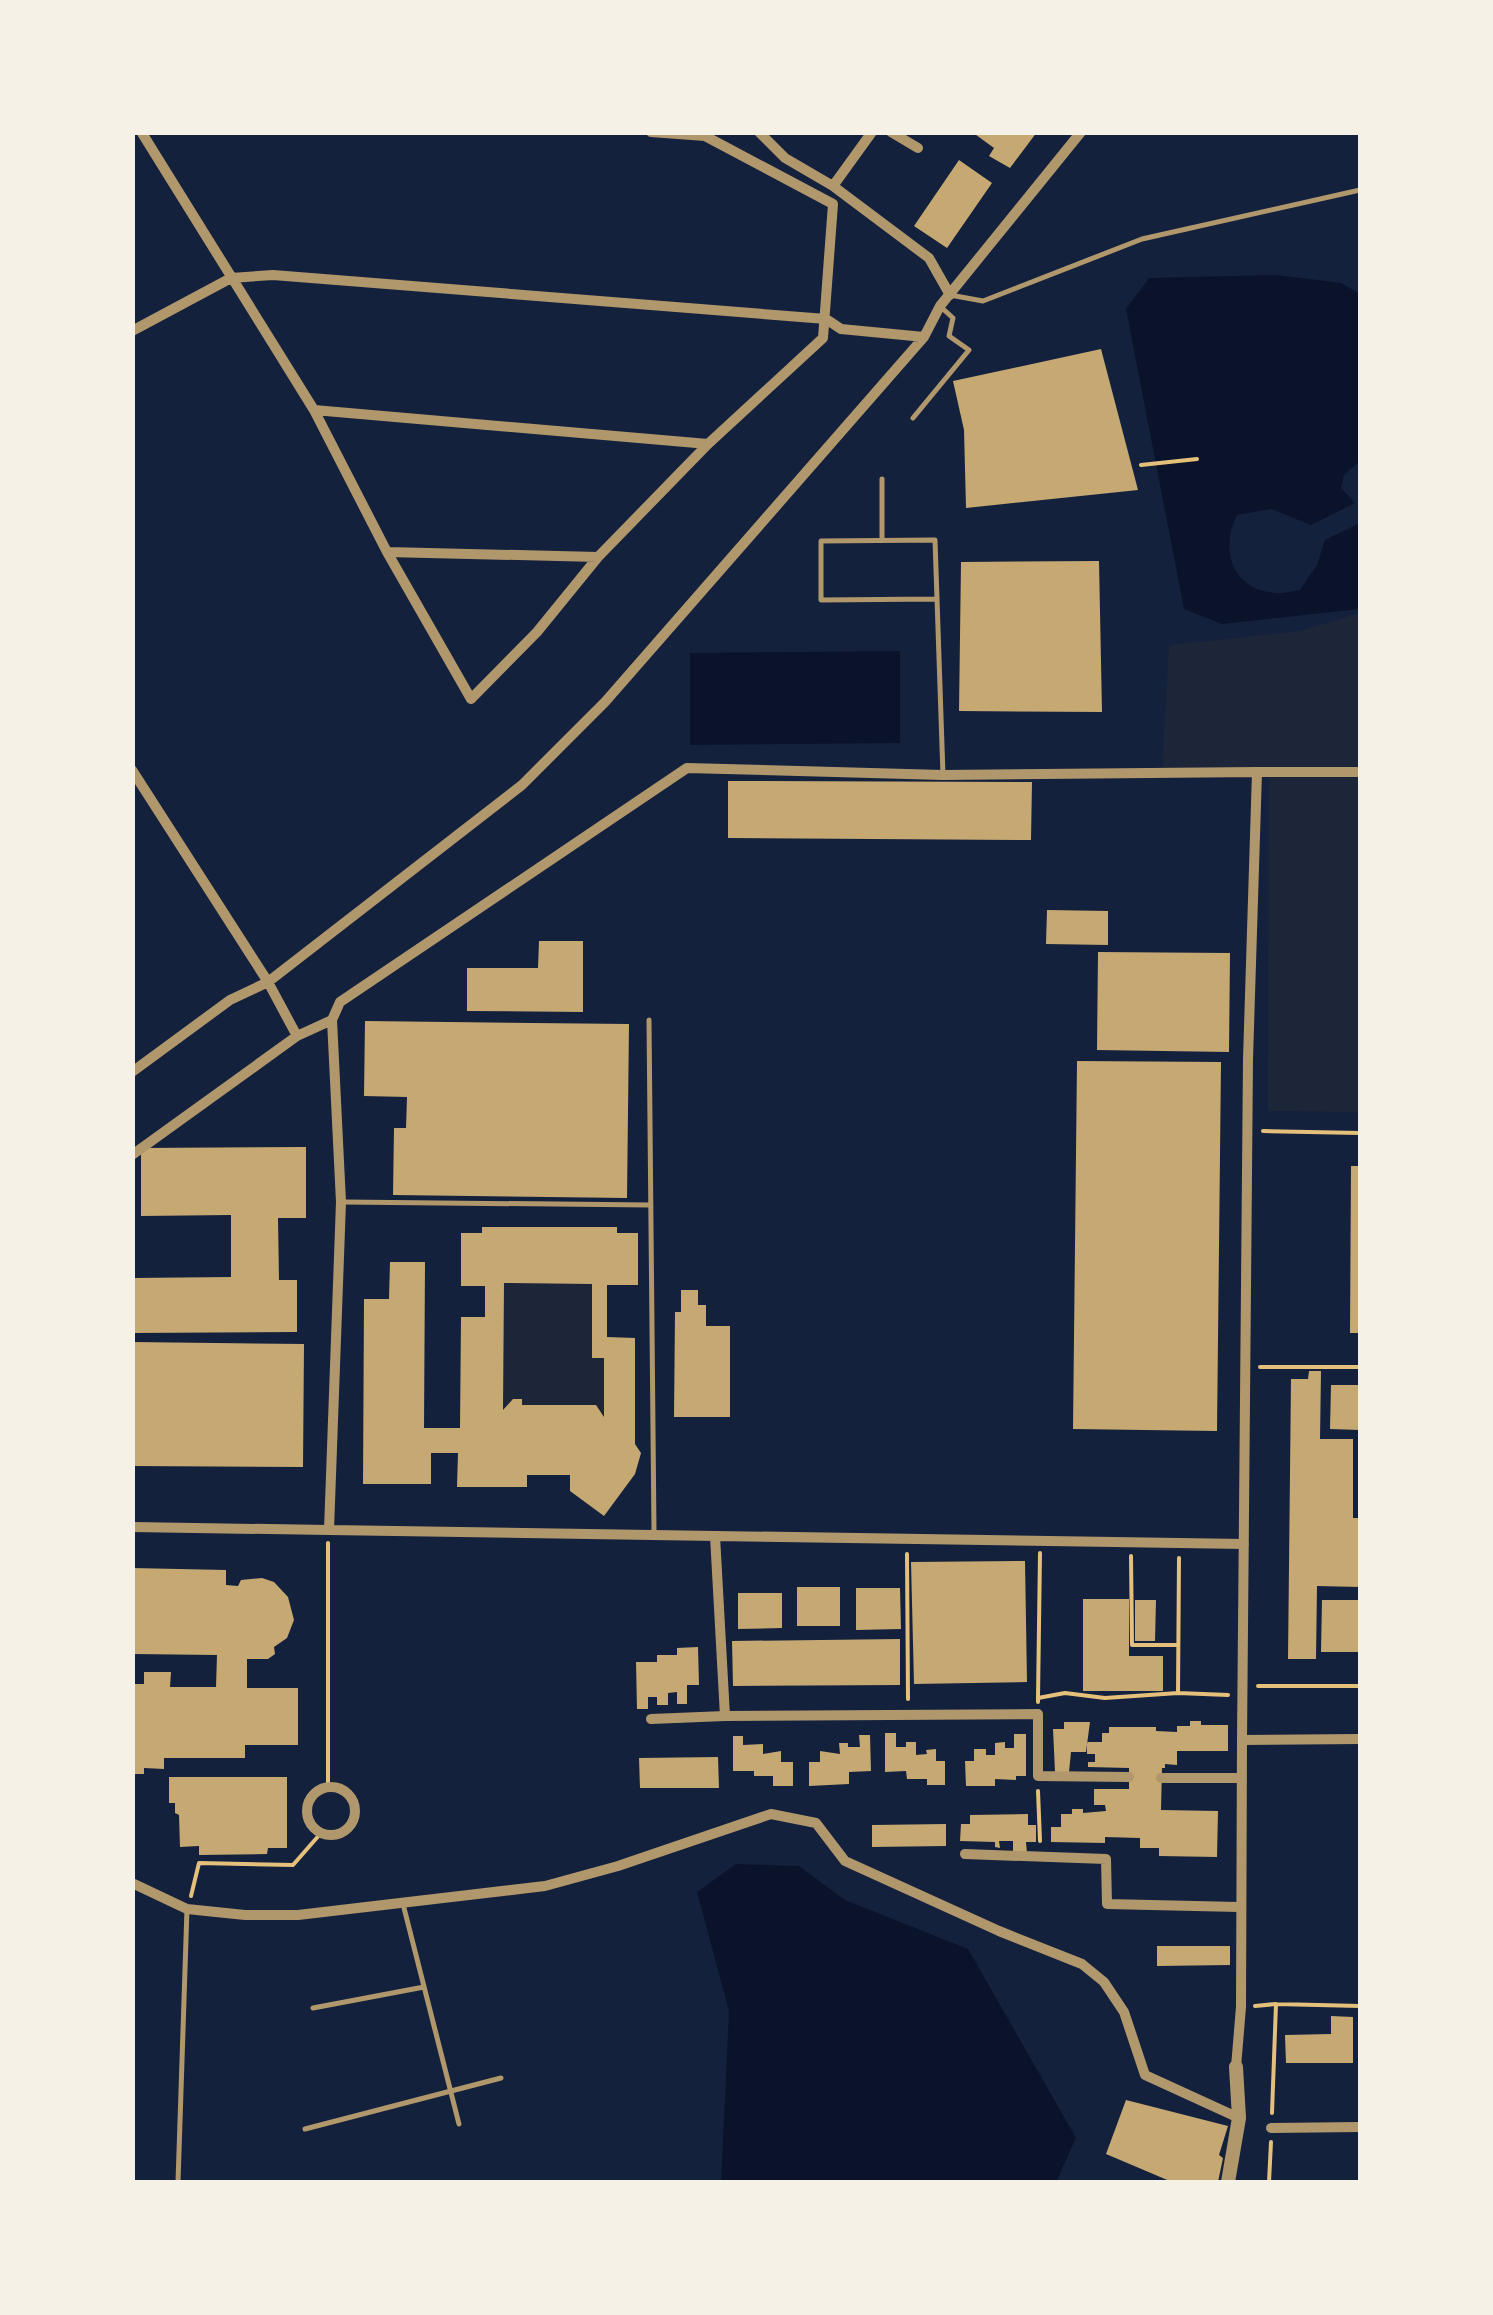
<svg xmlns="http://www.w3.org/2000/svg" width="1493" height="2315" font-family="'DejaVu Sans',sans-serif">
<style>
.green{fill:#1d2539}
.water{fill:#0b132b}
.building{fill:#c6a872;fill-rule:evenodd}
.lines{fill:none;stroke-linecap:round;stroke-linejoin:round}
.path{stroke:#e5c07b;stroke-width:4}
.service{stroke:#b1986c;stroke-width:5}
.minor{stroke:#b1986c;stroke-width:10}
.tertiary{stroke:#b1986c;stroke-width:14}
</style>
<rect width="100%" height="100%" fill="#14213d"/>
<path class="green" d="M 1360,613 L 1360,773 L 1162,773 L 1169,645 L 1300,631 Z
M 1269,776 L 1360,776 L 1360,1112 L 1268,1111 Z
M 504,1283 L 592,1284 L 604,1358 L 604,1417 L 596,1405 L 522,1405 L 522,1399 L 503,1410 Z"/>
<path class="water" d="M 1277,275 L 1341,283 L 1360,294 L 1360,461 L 1344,475 L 1341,488 L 1355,503 L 1311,525 L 1271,509 L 1237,515 C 1220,549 1231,589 1275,593 C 1283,594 1292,591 1300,590 L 1317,565 L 1325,540 L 1360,523 L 1360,609 L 1222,624 L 1184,609 L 1126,309 L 1149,278 Z
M 900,651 L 900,743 L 690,745 L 690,653 Z
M 736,1864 L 799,1866 L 845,1900 L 968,1949 L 1076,2138 L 1056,2182 L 721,2182 L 729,2011 L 697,1892 Z"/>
<path class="building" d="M 972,132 L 1037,132 L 1010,168 L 989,156 L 994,148 Z
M 959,160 L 992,183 L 947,248 L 914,226 Z
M 1101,349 L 1138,490 L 966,508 L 964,430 L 953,381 Z
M 1099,561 L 1102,712 L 959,711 L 961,562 Z
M 728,781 L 1032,782 L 1031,840 L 728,838 Z
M 1047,910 L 1108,911 L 1108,945 L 1046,944 Z
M 539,941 L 583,941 L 583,1012 L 467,1011 L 467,968 L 538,968 Z
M 1098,952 L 1230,953 L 1229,1052 L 1097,1050 Z
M 365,1021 L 629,1024 L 627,1198 L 393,1195 L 394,1128 L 406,1128 L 407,1097 L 364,1096 Z
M 1077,1061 L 1221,1062 L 1217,1431 L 1073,1429 Z
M 306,1147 L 306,1218 L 278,1218 L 279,1280 L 297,1280 L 297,1332 L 132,1333 L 132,1278 L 231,1277 L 231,1215 L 141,1216 L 141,1148 Z
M 1351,1166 L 1360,1166 L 1360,1333 L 1350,1333 Z
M 482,1227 L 617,1227 L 617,1233 L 638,1233 L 638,1285 L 607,1285 L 607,1337 L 635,1338 L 635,1444 L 641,1453 L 635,1474 L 604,1516 L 570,1491 L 570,1475 L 527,1475 L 527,1487 L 457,1487 L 458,1453 L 431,1453 L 431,1484 L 363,1484 L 364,1299 L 389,1299 L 390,1262 L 425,1262 L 424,1428 L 460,1428 L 461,1317 L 485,1317 L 485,1286 L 461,1286 L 461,1233 L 482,1233 ZM 504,1283 L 592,1284 L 592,1358 L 604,1358 L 604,1417 L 596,1405 L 522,1405 L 522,1399 L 513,1399 L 503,1410 Z
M 681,1290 L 698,1290 L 698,1305 L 706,1305 L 706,1326 L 730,1326 L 730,1417 L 674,1417 L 675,1312 L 681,1312 Z
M 132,1342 L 304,1344 L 303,1467 L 132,1466 Z
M 1309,1371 L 1321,1371 L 1320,1439 L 1353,1439 L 1353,1518 L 1360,1518 L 1360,1587 L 1317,1586 L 1316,1659 L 1288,1659 L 1291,1379 L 1308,1379 Z
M 1331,1385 L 1360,1385 L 1360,1430 L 1330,1429 Z
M 1025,1561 L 1027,1682 L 914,1684 L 911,1562 Z
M 132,1568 L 226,1570 L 226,1585 L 238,1586 L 241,1580 L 262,1578 L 274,1582 L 288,1597 L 294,1620 L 287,1638 L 274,1647 L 275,1654 L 268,1659 L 247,1659 L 247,1688 L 298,1688 L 298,1745 L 245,1745 L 245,1758 L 164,1758 L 164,1769 L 144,1768 L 144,1774 L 132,1774 L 132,1684 L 144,1684 L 144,1672 L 171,1672 L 170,1687 L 216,1687 L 217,1655 L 132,1654 Z
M 797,1587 L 840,1587 L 840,1626 L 797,1626 Z
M 856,1588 L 900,1588 L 901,1629 L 856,1630 Z
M 738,1593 L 782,1593 L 782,1628 L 738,1629 Z
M 1083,1599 L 1129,1599 L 1129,1656 L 1163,1656 L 1163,1691 L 1083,1691 Z
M 1135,1600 L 1156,1600 L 1155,1641 L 1135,1641 Z
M 1322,1600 L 1360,1600 L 1360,1652 L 1321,1652 Z
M 900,1639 L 900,1685 L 733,1686 L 732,1641 Z
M 698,1647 L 699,1685 L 687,1685 L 687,1704 L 677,1704 L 677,1692 L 668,1693 L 668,1705 L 657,1705 L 657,1697 L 648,1697 L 648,1709 L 637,1709 L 636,1662 L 657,1662 L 657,1655 L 677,1655 L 677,1648 Z
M 1190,1721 L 1201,1721 L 1201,1725 L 1228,1725 L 1228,1751 L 1177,1751 L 1177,1765 L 1165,1764 L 1165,1768 L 1162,1768 L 1161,1810 L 1218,1811 L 1217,1857 L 1159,1856 L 1159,1848 L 1140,1848 L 1140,1838 L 1105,1837 L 1105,1843 L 1051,1842 L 1051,1827 L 1061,1827 L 1061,1814 L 1072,1814 L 1072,1809 L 1083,1809 L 1083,1813 L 1106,1811 L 1105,1805 L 1094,1805 L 1094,1789 L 1129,1789 L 1129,1768 L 1088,1767 L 1088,1762 L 1095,1762 L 1095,1754 L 1087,1754 L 1087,1742 L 1102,1742 L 1102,1733 L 1109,1733 L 1109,1727 L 1156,1727 L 1156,1731 L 1177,1732 L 1177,1726 L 1190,1726 Z
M 1064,1722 L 1090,1722 L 1086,1752 L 1071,1752 L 1069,1772 L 1055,1772 L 1053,1729 L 1064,1729 Z
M 885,1733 L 896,1733 L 896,1747 L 906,1747 L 906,1742 L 916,1742 L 916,1755 L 927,1754 L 926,1750 L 936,1749 L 936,1761 L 945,1761 L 945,1785 L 927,1785 L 927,1779 L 907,1779 L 906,1771 L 885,1772 Z
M 1014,1734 L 1026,1734 L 1026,1776 L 1016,1776 L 1016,1780 L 995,1779 L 995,1786 L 966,1786 L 965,1761 L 974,1761 L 974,1749 L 986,1749 L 986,1755 L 995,1755 L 995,1743 L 1005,1742 L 1005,1748 L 1014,1748 Z
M 859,1735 L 870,1735 L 871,1771 L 849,1772 L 849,1784 L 809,1786 L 809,1762 L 820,1762 L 820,1751 L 840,1754 L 839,1743 L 848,1743 L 848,1747 L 860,1747 Z
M 733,1736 L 743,1736 L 743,1745 L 763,1744 L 763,1754 L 781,1751 L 781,1762 L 793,1762 L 793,1786 L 773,1786 L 773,1776 L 754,1776 L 754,1771 L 733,1771 Z
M 718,1757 L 719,1788 L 640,1788 L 639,1758 Z
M 169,1777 L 287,1777 L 287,1848 L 268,1848 L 267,1854 L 199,1855 L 199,1846 L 180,1847 L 179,1815 L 175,1813 L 175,1803 L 169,1803 Z
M 1028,1814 L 1028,1825 L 1036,1825 L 1036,1842 L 1026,1842 L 1027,1854 L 1013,1854 L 1013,1841 L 999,1841 L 1000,1848 L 995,1847 L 995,1842 L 960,1841 L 961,1824 L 970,1824 L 970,1815 Z
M 946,1824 L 946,1846 L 872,1847 L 872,1825 Z
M 1157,1946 L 1230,1946 L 1230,1965 L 1157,1966 Z
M 1331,2016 L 1353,2017 L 1353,2063 L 1286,2063 L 1285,2035 L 1331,2034 Z
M 1126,2100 L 1228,2126 L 1219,2155 L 1223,2158 L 1218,2182 L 1172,2182 L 1106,2154 Z"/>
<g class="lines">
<path class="path" d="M 1141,465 L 1197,459
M 1263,1131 L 1360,1133
M 1260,1367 L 1360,1367
M 907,1554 L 908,1699
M 1131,1556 L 1132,1645 L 1178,1645
M 1179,1558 L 1178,1693 L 1228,1695
M 1258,1686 L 1360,1686
M 1038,1698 L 1040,1553
M 1038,1702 L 1038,1698 L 1065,1693 L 1105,1698 L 1178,1693
M 328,1788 L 328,1543
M 1038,1791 L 1040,1841
M 191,1896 L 199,1863 L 293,1865 L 321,1833
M 1255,2006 L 1276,2004
M 1272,2113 L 1276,2004 L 1360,2006
M 1269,2182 L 1271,2142"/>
<path class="service" d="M 950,295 L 983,301 L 1142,239 L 1360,190
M 913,418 L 969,350 L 949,336 L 953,318 L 942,308
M 882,479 L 882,540
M 936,599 L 821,600 L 821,541 L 935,540 L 943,775
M 649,1020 L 654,1532
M 344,1202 L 650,1205
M 403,1904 L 459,2124
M 313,2008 L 424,1987
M 305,2129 L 501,2078
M 178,2182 L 187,1909"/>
<path class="minor" d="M 759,132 L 785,158 L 833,186 L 929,258 L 950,295
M 891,132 L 918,148
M 142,133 L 314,410 L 387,552 L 471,699 L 537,632 L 598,557 L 708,444 L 823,338 L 833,204 L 705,136 L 651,132
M 833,186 L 872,132
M 132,331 L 231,278 L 273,275 L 826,319 L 841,329 L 924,337
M 314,410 L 708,444
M 387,552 L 598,557
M 132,770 L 268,982 L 297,1036
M 1360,772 L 1257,772 L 1248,1059 L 1242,1740 L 1360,1739
M 132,1072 L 230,1000 L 268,982 L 522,785 L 605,702 L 924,337 L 940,306 L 1081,132
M 132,1155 L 297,1036 L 332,1020
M 132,1527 L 329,1530
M 1244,1544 L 329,1530 L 341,1202 L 332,1020 L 340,1002 L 687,768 L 943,775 L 1257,772
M 725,1716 L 1038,1714 L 1038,1776 L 1129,1777
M 651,1719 L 725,1716 L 715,1536
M 1161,1778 L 1242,1778
M307 1811a24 24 0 1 1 48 0a24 24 0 1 1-48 0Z
M 965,1854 L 1106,1859 L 1107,1904 L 1239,1907
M 132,1883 L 187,1909 L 245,1915 L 298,1915 L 545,1886 L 618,1866 L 771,1814 L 816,1823 L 845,1861 L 999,1931 L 1082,1964 L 1104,1982 L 1124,2012 L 1145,2075 L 1239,2118
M 1236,2067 L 1241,2007 L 1242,1740
M 1271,2128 L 1360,2127"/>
<path class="tertiary" d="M 1228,2182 L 1239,2118 L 1236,2067"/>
</g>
<rect width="1493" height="2315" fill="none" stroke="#f6f1e7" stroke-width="270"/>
</svg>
